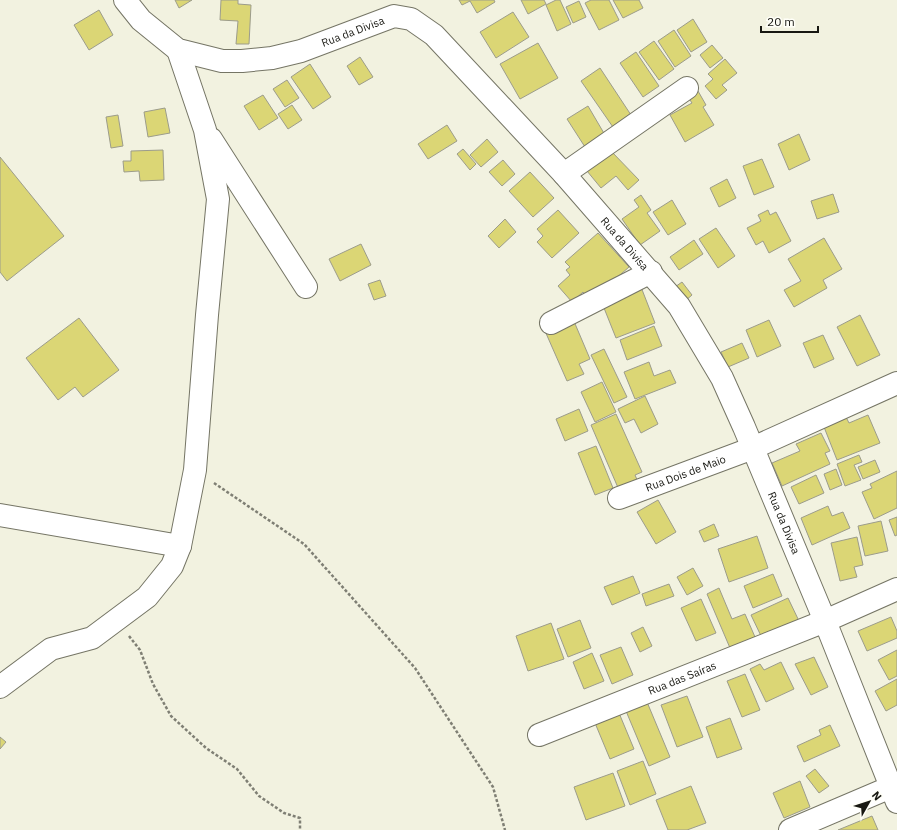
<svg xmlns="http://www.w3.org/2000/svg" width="897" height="830" font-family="'IBM Plex Sans',sans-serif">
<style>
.building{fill:#dbd675;stroke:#9c9c8b}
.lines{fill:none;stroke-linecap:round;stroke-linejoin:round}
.minor-casing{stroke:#757565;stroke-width:24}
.path{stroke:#7f7f74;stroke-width:2.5;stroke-dasharray:3 2;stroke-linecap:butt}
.minor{stroke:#fff;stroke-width:22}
.labels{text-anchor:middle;stroke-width:3.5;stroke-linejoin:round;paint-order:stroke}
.street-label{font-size:11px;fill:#181812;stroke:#fffff8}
</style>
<rect width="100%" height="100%" fill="#f2f2e0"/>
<path class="building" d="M 175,0 L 192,0 L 179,8 Z
M 221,0 L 238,0 L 238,4 L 251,5 L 249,44 L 236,44 L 238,21 L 220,20 Z
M 459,0 L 494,0 L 495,2 L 477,13 L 470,1 L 462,5 Z
M 521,0 L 544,0 L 546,4 L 528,14 Z
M 556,0 L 560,0 L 571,24 L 557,31 L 546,5 Z
M 591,0 L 609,0 L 619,20 L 599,30 L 585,3 Z
M 613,0 L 639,0 L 643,8 L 623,18 Z
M 579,1 L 586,17 L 573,23 L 566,7 Z
M 99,10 L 113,35 L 89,50 L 74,25 Z
M 513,12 L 529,37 L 496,58 L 480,32 Z
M 693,19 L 707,42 L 691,52 L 677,30 Z
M 674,30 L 691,56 L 675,67 L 658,41 Z
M 654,41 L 674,69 L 659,80 L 639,52 Z
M 538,43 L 558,78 L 520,99 L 500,64 Z
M 712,45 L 723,58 L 710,68 L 700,55 Z
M 636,52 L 659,86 L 643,97 L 620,63 Z
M 360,57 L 373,77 L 359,85 L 347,66 Z
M 725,59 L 737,73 L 722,85 L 727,90 L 716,99 L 705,86 L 713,79 L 708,74 Z
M 310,64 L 331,97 L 313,109 L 291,77 Z
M 600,68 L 633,118 L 615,130 L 581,81 Z
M 287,80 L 299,98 L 285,107 L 273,89 Z
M 698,91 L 706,105 L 703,107 L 714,125 L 685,142 L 670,115 L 692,103 L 688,97 Z
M 263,95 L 278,118 L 259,130 L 244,106 Z
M 292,105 L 302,120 L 288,129 L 278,114 Z
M 588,106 L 605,135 L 585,147 L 567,119 Z
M 165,108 L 170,133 L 148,137 L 144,112 Z
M 118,115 L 123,146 L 111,148 L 106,117 Z
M 447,125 L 457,141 L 428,159 L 418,144 Z
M 799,134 L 810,160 L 789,170 L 778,144 Z
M 487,139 L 498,152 L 481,167 L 470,155 Z
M 463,149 L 476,164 L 470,170 L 457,154 Z
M 163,150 L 164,180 L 140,181 L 139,171 L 124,172 L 123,161 L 131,161 L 131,151 Z
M 611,151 L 639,180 L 628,190 L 616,176 L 601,188 L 587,171 Z
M 0,157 L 64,236 L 7,281 L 0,272 Z
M 762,159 L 774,187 L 754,195 L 743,166 Z
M 503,160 L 515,174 L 502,186 L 489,172 Z
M 530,172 L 554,198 L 533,217 L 509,191 Z
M 727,179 L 736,198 L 719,207 L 710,188 Z
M 833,194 L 839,212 L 817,219 L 811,201 Z
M 641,195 L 651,210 L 647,213 L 660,231 L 640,245 L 622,219 L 639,207 L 634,200 Z
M 672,200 L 686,224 L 668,235 L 653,212 Z
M 558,210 L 579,233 L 552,258 L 537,242 L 543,236 L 537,229 Z
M 768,210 L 770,215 L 776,212 L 791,241 L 769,253 L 763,241 L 756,245 L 747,228 L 761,221 L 758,215 Z
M 505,219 L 516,232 L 499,248 L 488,236 Z
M 716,228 L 735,256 L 718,268 L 699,239 Z
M 598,233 L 629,267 L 596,296 L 587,297 L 583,292 L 572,302 L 558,286 L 570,275 L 566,270 L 570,267 L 565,262 Z
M 824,238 L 842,269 L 823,280 L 827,288 L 794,307 L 784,290 L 801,281 L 788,259 Z
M 694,240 L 703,254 L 679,270 L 670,257 Z
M 361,244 L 371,265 L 340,281 L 329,259 Z
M 380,280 L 386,296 L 374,300 L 368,284 Z
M 682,282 L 692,295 L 685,301 L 675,287 Z
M 641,287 L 655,323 L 616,338 L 602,303 Z
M 860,315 L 880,355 L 857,366 L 837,327 Z
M 79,318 L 119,370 L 83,397 L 75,387 L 58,400 L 26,358 Z
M 573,319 L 590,359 L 579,364 L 584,374 L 567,381 L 545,331 Z
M 769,320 L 781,346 L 757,357 L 746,330 Z
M 654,326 L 662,346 L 627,360 L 620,340 Z
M 823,335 L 834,359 L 814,368 L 803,343 Z
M 742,343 L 749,358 L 728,367 L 721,352 Z
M 604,349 L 627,397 L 614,403 L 591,355 Z
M 649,362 L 654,376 L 670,370 L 676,383 L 635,399 L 624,372 Z
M 602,382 L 616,412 L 595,422 L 581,392 Z
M 645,396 L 658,424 L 641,433 L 634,419 L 625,423 L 618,409 Z
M 579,409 L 588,431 L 565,441 L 556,419 Z
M 616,414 L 642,472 L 635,475 L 638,482 L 619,490 L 591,425 Z
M 868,415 L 880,443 L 837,460 L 824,427 L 846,417 L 849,423 Z
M 821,433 L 830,451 L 825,453 L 830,464 L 782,486 L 772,463 L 800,451 L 796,444 Z
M 596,446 L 613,488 L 595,495 L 578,453 Z
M 859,455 L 862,462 L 854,465 L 861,480 L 845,486 L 837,464 Z
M 875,460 L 880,472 L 863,479 L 858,467 Z
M 836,469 L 842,485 L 830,490 L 824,474 Z
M 897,471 L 897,508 L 874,519 L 862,492 L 872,488 L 870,484 Z
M 816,475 L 824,493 L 799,504 L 791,487 Z
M 658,500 L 676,532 L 656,544 L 637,512 Z
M 828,506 L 832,516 L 843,512 L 850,528 L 812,545 L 801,518 Z
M 897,517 L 897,535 L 895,536 L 889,520 Z
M 881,521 L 888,551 L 865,556 L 858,526 Z
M 714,524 L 719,536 L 704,542 L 699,531 Z
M 757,536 L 768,568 L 729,582 L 718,549 Z
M 857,537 L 863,565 L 854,567 L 857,577 L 840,581 L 831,543 Z
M 693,568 L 703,586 L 687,595 L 677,577 Z
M 773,574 L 782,596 L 753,608 L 744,586 Z
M 633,576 L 640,593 L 612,605 L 604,587 Z
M 669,584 L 674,596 L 646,606 L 642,594 Z
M 719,588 L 732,619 L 745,614 L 755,637 L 730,648 L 707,594 Z
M 788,598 L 799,621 L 762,638 L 751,615 Z
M 701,599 L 716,633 L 696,641 L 681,608 Z
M 891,617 L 897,631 L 897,638 L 867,651 L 858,631 Z
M 580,620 L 591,648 L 568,657 L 557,629 Z
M 551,623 L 564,659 L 528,671 L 516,636 Z
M 643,627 L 652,646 L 640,652 L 631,633 Z
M 621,647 L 633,675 L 612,684 L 600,655 Z
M 897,650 L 897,676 L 889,680 L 878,660 Z
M 592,653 L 604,681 L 584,689 L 573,662 Z
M 814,657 L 828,687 L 811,695 L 795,664 Z
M 781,662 L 794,689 L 766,702 L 750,669 L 760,664 L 764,670 Z
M 745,674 L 760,710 L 742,717 L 727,681 Z
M 897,679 L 897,705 L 886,711 L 875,691 Z
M 687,696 L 703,737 L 677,747 L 661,705 Z
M 647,702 L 670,757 L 649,766 L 626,711 Z
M 619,713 L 634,749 L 610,759 L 595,723 Z
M 730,718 L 742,749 L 717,758 L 706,727 Z
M 830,725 L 840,746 L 804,762 L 797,746 L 821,735 L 819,730 Z
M 0,737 L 6,742 L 0,749 Z
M 643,761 L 656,794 L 630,805 L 617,771 Z
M 815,769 L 829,786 L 819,793 L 806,776 Z
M 613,773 L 625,806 L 586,820 L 574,787 Z
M 800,781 L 810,807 L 784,818 L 773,793 Z
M 691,786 L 706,823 L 687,830 L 668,830 L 656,800 Z
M 872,816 L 878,830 L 838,830 Z"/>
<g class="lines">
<defs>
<g id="minor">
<path id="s1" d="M 125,0 L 141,20 L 178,50 L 222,61 L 242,61 L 272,58 L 301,51 L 394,16 L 411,19 L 434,35 L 564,174 L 679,306 L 722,378 L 744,427 L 825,621 L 897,802"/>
<path d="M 211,139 L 306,287"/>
<path d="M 564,174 L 687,88"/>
<path d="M 551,323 L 651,272"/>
<path id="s2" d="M 619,498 L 753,448 L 897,383"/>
<path d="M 0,515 L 180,546"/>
<path d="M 0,687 L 51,649 L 92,638 L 147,597 L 172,566 L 180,546 L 195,470 L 207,315 L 218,199 L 205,130 L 178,50"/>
<path id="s3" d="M 539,735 L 825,621 L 897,589"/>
<path d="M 790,830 L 891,787"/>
</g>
</defs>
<use href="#minor" class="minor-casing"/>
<path class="path" d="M 214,483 L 304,544 L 415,668 L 493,787 L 505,830
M 129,636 L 140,650 L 153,684 L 171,716 L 206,748 L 237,769 L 259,796 L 284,813 L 300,818 L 300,830"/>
<use href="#minor" class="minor"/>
</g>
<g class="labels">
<g class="street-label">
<text dy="4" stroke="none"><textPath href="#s1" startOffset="254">Rua da Divisa</textPath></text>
<text dy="4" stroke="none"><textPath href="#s1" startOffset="626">Rua da Divisa</textPath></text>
<text dy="4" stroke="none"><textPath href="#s2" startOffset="71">Rua Dois de Maio</textPath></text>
<text dy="4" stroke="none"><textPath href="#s1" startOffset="950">Rua da Divisa</textPath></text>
<text dy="4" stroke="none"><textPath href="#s3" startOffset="154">Rua das Saíras</textPath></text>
</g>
</g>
<g transform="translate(869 802) rotate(51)" stroke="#fffff8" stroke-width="3" paint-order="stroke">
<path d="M0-3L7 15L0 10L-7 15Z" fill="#181812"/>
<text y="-6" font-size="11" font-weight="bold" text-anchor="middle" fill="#181812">N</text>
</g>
<path d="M761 26v6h57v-6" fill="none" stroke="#181812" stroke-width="2"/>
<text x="767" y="26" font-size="12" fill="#181812" stroke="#fffff8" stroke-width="3" paint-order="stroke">20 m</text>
</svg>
